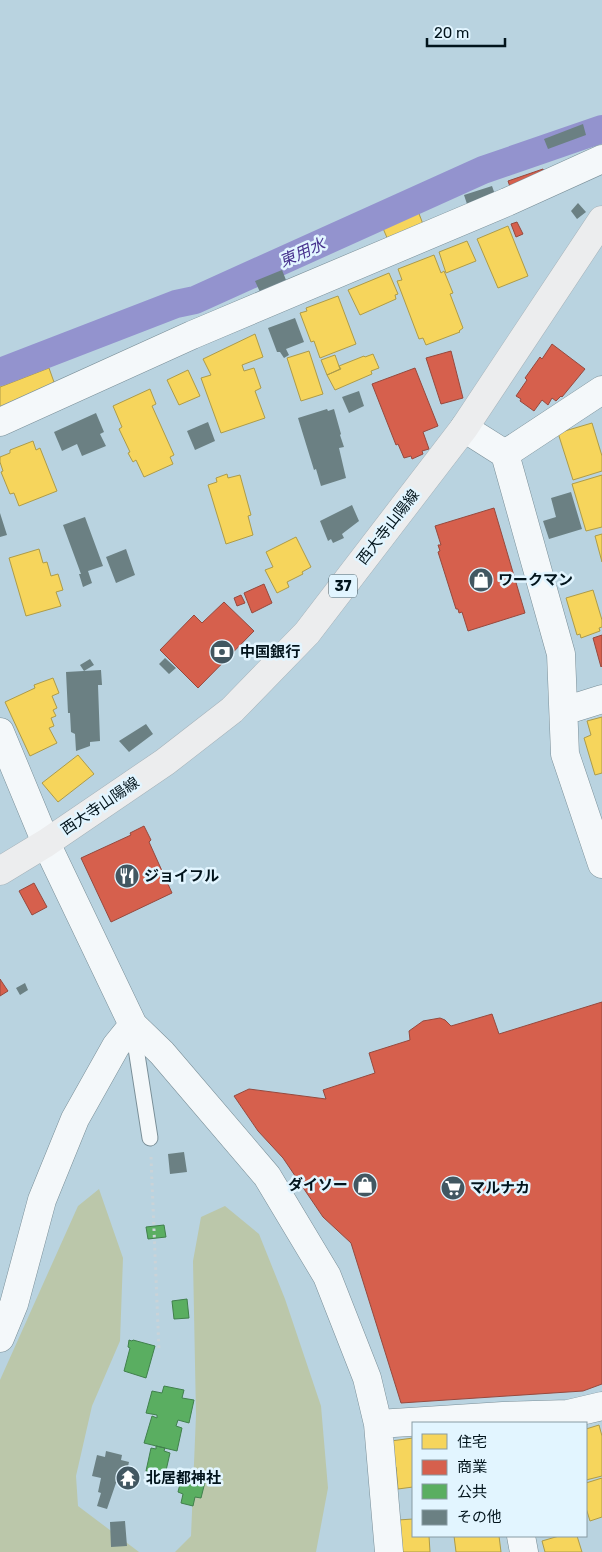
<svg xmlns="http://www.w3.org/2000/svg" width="602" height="1552" font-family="Rubik,'Noto Sans JP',sans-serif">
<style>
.green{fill:#bbc7aa}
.homes{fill:#f6d55c;stroke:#ad9b49}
.shops{fill:#d6604d;stroke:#96493e}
.public{fill:#5aae61;stroke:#40804c}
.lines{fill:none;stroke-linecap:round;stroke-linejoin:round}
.canal{stroke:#9393ce;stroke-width:28}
.building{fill:#6b8083}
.lane-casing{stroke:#798e97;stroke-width:17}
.street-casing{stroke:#798e97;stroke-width:29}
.primary-casing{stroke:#a6b3ba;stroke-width:29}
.path{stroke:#cad3d8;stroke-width:3;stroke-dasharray:2.5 4;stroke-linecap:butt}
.lane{stroke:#f4f8fa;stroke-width:15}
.street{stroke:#f4f8fa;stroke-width:28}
.primary{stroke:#ecedee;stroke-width:28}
.labels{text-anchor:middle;stroke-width:5;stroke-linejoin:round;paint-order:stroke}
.shield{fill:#e2f5ff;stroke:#455860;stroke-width:1}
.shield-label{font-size:14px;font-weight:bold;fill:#02141c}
.street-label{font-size:15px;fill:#02141c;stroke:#e2f5ff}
.poi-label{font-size:15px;font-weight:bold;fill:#02141c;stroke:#e2f5ff;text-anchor:start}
.water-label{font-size:16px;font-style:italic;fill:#47328e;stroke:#e2f5ff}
</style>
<rect width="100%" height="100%" fill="#b9d3e0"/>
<path class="green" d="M 99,1189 L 123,1258 L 120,1341 L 92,1406 L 76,1476 L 78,1506 L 139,1552 L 0,1552 L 0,1380 L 78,1206 Z
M 225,1206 L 259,1234 L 285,1299 L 321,1406 L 328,1488 L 316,1552 L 175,1552 L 191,1536 L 196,1415 L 193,1261 L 201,1217 Z"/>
<path class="homes" d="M 418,211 L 426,232 L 391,247 L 382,226 Z
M 508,226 L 528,276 L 498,288 L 477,239 Z
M 467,241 L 476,261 L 446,273 L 439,252 Z
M 434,255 L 441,273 L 444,271 L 453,293 L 450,294 L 463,328 L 459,331 L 460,332 L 426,345 L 423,338 L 419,339 L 397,281 L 402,280 L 398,269 Z
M 389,273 L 398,294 L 395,295 L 396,299 L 360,315 L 348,290 Z
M 338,296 L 356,344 L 320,358 L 314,341 L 311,342 L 300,313 L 307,311 L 306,308 Z
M 255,334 L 263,357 L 242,365 L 244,371 L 254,368 L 261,388 L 255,391 L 265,418 L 221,433 L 201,378 L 211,375 L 203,359 Z
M 309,351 L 323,394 L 301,401 L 287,358 Z
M 373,354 L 379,368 L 371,371 L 372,374 L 335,390 L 327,375 L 341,369 L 339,366 L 364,356 L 365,357 Z
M 335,355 L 340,369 L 327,375 L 321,360 Z
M 49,368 L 55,385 L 0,421 L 0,387 Z
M 188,370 L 200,396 L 179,405 L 167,380 Z
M 150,389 L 156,404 L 152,406 L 174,455 L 170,457 L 173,464 L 144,477 L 136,460 L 133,462 L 128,453 L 130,452 L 119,429 L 122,427 L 113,406 Z
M 592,423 L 602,456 L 602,471 L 573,480 L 558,433 Z
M 33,441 L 36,450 L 40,448 L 57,491 L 19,506 L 14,493 L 10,494 L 1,472 L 3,471 L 0,462 L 0,457 L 10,453 L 10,450 Z
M 227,474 L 228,478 L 240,475 L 251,515 L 248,516 L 253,535 L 226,544 L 208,485 L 217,482 L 216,478 Z
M 602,475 L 602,527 L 586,531 L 572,484 Z
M 602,534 L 602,562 L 595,536 Z
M 296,537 L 311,567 L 302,572 L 303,574 L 287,582 L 289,587 L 277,593 L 265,570 L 273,567 L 266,552 Z
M 39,549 L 43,563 L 47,562 L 51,576 L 58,574 L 63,590 L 56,592 L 61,606 L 26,616 L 9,558 Z
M 593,590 L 602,620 L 602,627 L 599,628 L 600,631 L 581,638 L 580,634 L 577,635 L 566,598 Z
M 53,678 L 59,693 L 52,696 L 57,708 L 53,710 L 56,716 L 51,718 L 54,726 L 49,728 L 57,743 L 30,756 L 5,702 L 35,688 L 34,685 Z
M 602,717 L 602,773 L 595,775 L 584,738 L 591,735 L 587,721 Z
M 78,755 L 94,774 L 58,802 L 42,783 Z
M 599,1425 L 602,1436 L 602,1476 L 586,1480 L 586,1429 Z
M 413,1438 L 413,1487 L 398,1489 L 396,1467 L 392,1468 L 391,1441 Z
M 602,1478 L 602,1517 L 590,1521 L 586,1508 L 586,1483 Z
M 413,1519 L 413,1536 L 429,1536 L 430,1552 L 401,1552 L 398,1520 Z
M 454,1536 L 499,1536 L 501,1552 L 456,1552 Z
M 559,1536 L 577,1536 L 582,1552 L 545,1552 L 542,1541 Z"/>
<path class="shops" d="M 543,169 L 548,186 L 514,198 L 508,181 Z
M 517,222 L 523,234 L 516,237 L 511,224 Z
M 552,344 L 585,369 L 562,397 L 561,396 L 556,401 L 552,398 L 548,405 L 542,400 L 534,411 L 520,401 L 521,399 L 516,396 L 527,380 L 525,378 L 540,357 L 542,359 Z
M 451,351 L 463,398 L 441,404 L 426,358 Z
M 415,368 L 438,426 L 423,432 L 429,449 L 422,451 L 423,454 L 412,459 L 411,456 L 404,458 L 398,444 L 396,445 L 372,384 Z
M 494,508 L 525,613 L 468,631 L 462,612 L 459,613 L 458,609 L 456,609 L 438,552 L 440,551 L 438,545 L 441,545 L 435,526 Z
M 264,584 L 272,603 L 252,613 L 244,593 Z
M 241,595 L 245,603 L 237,606 L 234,598 Z
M 224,602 L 254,631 L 198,688 L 160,650 L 194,615 L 202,623 Z
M 602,635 L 602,666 L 601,667 L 593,638 Z
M 144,826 L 151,840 L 149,842 L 172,893 L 111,922 L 81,858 L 131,835 L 130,833 Z
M 34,883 L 47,907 L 32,915 L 19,891 Z
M 0,979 L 8,991 L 0,996 Z
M 602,1002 L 602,1384 L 583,1391 L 401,1403 L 351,1243 L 323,1217 L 283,1158 L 258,1131 L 234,1096 L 249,1089 L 326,1099 L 323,1090 L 375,1073 L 369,1053 L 410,1040 L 409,1031 L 423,1021 L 440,1018 L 445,1020 L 451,1026 L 492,1014 L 499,1034 Z"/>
<path class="public" d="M 164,1225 L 166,1237 L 148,1239 L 146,1227 Z
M 187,1299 L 189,1318 L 174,1319 L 172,1301 Z
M 129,1340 L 132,1341 L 133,1340 L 155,1346 L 146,1378 L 124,1371 L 130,1348 L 128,1347 Z
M 164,1386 L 184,1390 L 182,1398 L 194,1400 L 189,1423 L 178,1420 L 176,1426 L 182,1428 L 177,1451 L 144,1443 L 152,1416 L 157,1418 L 157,1415 L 146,1413 L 152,1391 L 162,1393 Z
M 156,1446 L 165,1448 L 164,1451 L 170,1453 L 165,1475 L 146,1471 L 151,1448 L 156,1449 Z
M 187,1471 L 202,1475 L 201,1481 L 205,1482 L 201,1498 L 195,1497 L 193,1506 L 181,1503 L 183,1494 L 178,1492 L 182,1476 L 186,1477 Z"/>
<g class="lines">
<path class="canal" d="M 0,372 L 176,304 L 195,300 L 483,170 L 602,129"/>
</g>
<path class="building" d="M 583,124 L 586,135 L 548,149 L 544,139 Z
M 492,186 L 498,203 L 470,213 L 464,195 Z
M 578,203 L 586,212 L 577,219 L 571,211 Z
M 282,270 L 290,290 L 264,301 L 255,281 Z
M 295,318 L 304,342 L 286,349 L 289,355 L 284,358 L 280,352 L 277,352 L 268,328 Z
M 359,391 L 364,406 L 349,413 L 342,397 Z
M 327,409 L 328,411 L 334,409 L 341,434 L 340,435 L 344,447 L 339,448 L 346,478 L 321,486 L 316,469 L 314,470 L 298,418 Z
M 96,413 L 104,432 L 100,434 L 106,446 L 82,456 L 77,444 L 62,451 L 54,432 Z
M 208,422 L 215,441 L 195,450 L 187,431 Z
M 571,492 L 582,529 L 549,539 L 543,521 L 556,517 L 551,498 Z
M 352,505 L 359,521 L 342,534 L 344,538 L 333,543 L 331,539 L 328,541 L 320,521 Z
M 0,513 L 7,535 L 0,537 Z
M 85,517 L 103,566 L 88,571 L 92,583 L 83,587 L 79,574 L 81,574 L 63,525 Z
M 126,549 L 135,575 L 116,583 L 106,557 Z
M 165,658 L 176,668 L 169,674 L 159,664 Z
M 90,659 L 94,665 L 84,671 L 80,665 Z
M 101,670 L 102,685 L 98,685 L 100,741 L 90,742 L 90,746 L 76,751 L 75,734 L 71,732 L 70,713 L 68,713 L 66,672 Z
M 146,724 L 153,734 L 129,752 L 119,741 Z
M 25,983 L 28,990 L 20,995 L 16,988 Z
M 184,1152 L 187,1172 L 170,1174 L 168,1154 Z
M 106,1451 L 122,1455 L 121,1460 L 129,1462 L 124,1484 L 116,1483 L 107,1509 L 97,1506 L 101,1493 L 98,1492 L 101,1478 L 92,1476 L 97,1455 L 105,1457 Z
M 125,1521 L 127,1546 L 111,1547 L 110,1522 Z"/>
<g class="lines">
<defs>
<path id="lane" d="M 133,1029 L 150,1138"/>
<path id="street" d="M 0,422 L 192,335 L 507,202 L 602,159
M 464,428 L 505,454 L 561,654 L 565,754 L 602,864
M 505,454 L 602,390
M 564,711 L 602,699
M 0,732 L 46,843 L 133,1025 L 162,1053 L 267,1176 L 327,1276 L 367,1378 L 378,1424 L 389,1552
M 0,1338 L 14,1304 L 42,1200 L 75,1119 L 116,1046 L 133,1025
M 378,1424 L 503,1416 L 568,1414 L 602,1406
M 521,1536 L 524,1552"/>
<path id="primary" d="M 0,871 L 46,843 L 165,762 L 232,710 L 307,633 L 464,428 L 602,220"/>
</defs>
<use href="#lane" class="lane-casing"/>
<use href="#street" class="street-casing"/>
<use href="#primary" class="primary-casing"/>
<path class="path" d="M 151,1157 L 159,1351"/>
<use href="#lane" class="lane"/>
<use href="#street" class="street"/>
<use href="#primary" class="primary"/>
</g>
<defs>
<symbol id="shop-disc" viewBox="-11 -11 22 22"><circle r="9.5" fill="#425761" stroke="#e2f5ff"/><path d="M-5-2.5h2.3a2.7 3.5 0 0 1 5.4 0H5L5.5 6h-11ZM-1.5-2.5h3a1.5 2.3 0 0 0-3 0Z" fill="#fff"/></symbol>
<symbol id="bank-disc" viewBox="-11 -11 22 22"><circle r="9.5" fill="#425761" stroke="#e2f5ff"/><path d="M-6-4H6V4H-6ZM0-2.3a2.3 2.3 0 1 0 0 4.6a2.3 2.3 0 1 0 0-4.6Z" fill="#fff"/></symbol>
<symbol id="restaurant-disc" viewBox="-11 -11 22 22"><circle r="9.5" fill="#425761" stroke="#e2f5ff"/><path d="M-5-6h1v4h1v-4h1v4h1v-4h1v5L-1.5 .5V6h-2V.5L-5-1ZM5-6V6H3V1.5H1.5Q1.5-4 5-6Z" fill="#fff"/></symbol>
<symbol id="supermarket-disc" viewBox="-11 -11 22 22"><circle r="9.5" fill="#425761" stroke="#e2f5ff"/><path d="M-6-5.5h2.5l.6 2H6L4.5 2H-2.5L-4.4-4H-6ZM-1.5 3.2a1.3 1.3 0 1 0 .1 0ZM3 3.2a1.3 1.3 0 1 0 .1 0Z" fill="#fff"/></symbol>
<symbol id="temple-disc" viewBox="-11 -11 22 22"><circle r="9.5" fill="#425761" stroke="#e2f5ff"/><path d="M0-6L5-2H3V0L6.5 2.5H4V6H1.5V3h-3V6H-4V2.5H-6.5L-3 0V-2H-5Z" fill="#fff"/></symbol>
</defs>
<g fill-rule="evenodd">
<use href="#shop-disc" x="467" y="566" width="28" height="28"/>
<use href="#bank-disc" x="208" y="638" width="28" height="28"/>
<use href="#restaurant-disc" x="113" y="862" width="28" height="28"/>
<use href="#shop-disc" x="351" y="1171" width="28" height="28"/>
<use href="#supermarket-disc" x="439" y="1174" width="28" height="28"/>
<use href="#temple-disc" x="114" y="1464" width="28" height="28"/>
</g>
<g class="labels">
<rect class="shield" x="329" y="574.5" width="28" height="23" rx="4"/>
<g class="shield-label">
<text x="343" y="591">37</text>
</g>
<g class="street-label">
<text transform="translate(388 527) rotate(-52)" y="5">西大寺山陽線</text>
<text transform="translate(100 806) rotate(-34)" y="5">西大寺山陽線</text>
</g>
<g class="poi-label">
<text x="498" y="585">ワークマン</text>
<text x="240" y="657">中国銀行</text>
<text x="144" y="881">ジョイフル</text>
<text x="348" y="1190" text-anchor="end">ダイソー</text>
<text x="470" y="1193">マルナカ</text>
<text x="146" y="1483">北居都神社</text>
</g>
<g class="water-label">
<text transform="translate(302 252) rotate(-24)" y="6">東用水</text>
</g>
</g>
<rect x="412" y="1422" width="175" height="115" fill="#e2f5ff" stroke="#889ba4"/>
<rect x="422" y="1434" width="25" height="15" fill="#f6d55c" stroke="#889ba4"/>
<text x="457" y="1447" font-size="15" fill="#02141c">住宅</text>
<rect x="422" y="1460" width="25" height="15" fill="#d6604d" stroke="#889ba4"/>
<text x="457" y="1472" font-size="15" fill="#02141c">商業</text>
<rect x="422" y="1484" width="25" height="15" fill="#5aae61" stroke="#889ba4"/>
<text x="457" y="1497" font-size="15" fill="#02141c">公共</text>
<rect x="422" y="1510" width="25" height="15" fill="#6b8083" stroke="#889ba4"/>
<text x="457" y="1522" font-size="15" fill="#02141c">その他</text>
<path d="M427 38v8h78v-8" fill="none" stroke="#02141c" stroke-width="2.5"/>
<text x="434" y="38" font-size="15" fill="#02141c" stroke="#e2f5ff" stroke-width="4" paint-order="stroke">20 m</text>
</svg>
